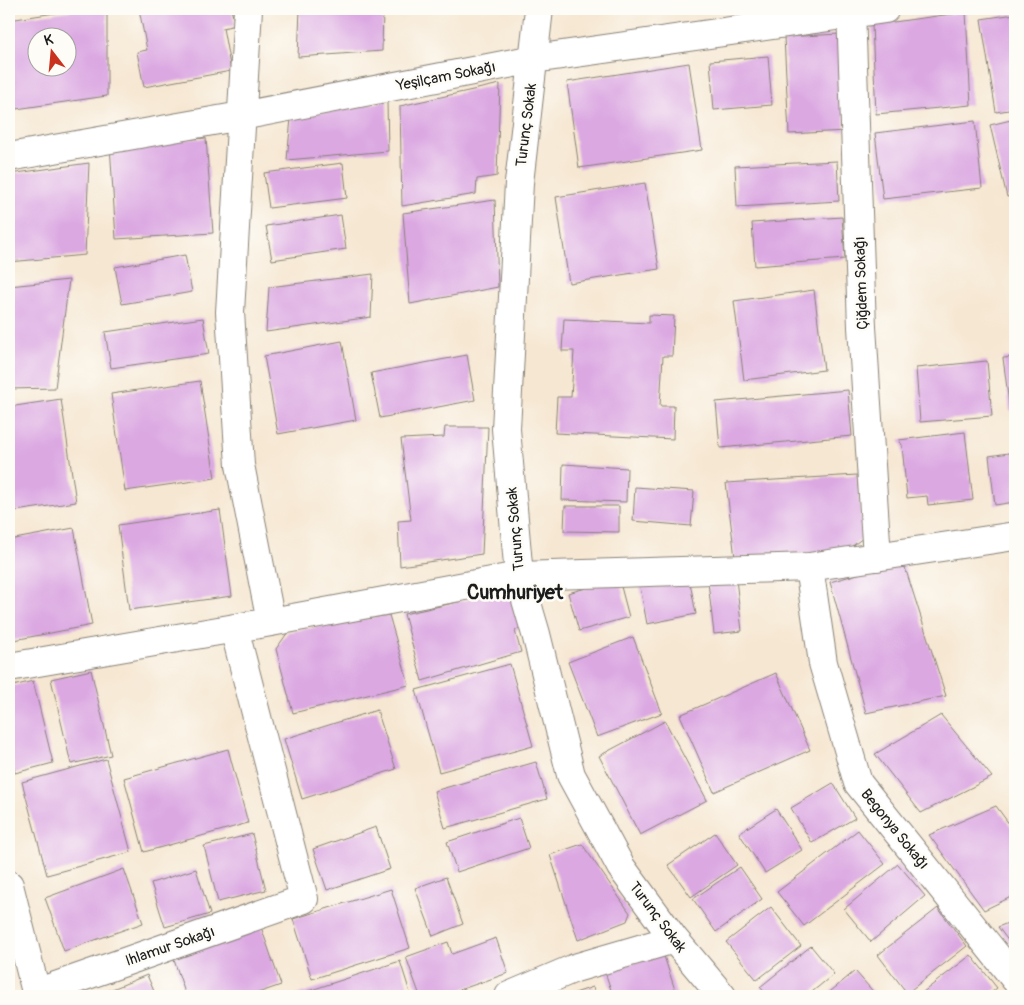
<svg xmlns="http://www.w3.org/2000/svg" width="1024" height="1005" font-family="Pangolin,sans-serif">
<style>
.building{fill:#dba8e2;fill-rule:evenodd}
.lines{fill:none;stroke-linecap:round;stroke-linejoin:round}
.street-casing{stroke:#898277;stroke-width:30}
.secondary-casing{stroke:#898277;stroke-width:30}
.street{stroke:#fff;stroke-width:28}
.secondary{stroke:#fff;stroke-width:28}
.labels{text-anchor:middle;stroke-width:5;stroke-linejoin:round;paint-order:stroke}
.street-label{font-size:15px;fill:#1c1c1c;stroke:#fdfcf7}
.district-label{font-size:20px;font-weight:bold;fill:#1c1c1c;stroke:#fdfcf7}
</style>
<rect width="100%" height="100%" fill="#fdfcf7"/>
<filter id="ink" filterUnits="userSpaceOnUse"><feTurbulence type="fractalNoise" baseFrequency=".02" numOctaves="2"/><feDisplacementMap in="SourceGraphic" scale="10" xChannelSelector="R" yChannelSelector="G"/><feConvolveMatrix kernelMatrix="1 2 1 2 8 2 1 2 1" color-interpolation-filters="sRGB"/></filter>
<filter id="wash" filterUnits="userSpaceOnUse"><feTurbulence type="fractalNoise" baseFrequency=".0096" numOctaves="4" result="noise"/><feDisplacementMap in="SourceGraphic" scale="20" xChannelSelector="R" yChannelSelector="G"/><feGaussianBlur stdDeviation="1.12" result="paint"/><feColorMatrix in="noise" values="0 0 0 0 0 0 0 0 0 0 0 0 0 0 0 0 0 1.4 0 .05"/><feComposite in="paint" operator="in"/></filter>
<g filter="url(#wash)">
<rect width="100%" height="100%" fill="#f6e7d2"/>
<g id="blocks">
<path class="building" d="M 81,9 L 107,9 L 107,96 L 9,110 L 9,20 ZM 38,38 L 68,38 L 68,68 L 38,68 Z
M 139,9 L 231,9 L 235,25 L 223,28 L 231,71 L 144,87 L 137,52 L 147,50 Z
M 300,9 L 383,9 L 382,51 L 298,57 Z
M 966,12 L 971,105 L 876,114 L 872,25 Z
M 1015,14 L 1015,109 L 996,112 L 981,19 Z
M 840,34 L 845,131 L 789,134 L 784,37 Z
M 768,56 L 772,105 L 714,110 L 710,61 Z
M 689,63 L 702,150 L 579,168 L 567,82 Z
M 500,84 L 497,176 L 477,179 L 476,194 L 402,206 L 400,106 Z
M 387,101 L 388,151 L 287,160 L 291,118 Z
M 1015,119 L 1015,195 L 1007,197 L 990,125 Z
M 975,121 L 982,188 L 883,199 L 875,133 Z
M 206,138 L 213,233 L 116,239 L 110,145 Z
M 837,161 L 839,201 L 737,207 L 735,166 Z
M 89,163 L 85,255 L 9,262 L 9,174 Z
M 343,163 L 347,198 L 269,208 L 264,173 Z
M 645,183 L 659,269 L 569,283 L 556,197 Z
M 495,200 L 498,287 L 410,304 L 403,213 Z
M 341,215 L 346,249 L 272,260 L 266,226 Z
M 842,217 L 845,259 L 755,266 L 752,223 Z
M 185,255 L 192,292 L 122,304 L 115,267 Z
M 373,274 L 371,317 L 266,332 L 269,287 Z
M 69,280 L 55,388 L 9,389 L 9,286 Z
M 814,290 L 824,370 L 744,380 L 734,301 Z
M 649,315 L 674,316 L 672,356 L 663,356 L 660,406 L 674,406 L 673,439 L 555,433 L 557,397 L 571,397 L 574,351 L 562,351 L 564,319 L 649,323 Z
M 203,318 L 209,354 L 111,368 L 105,332 Z
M 342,341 L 356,420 L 278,434 L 264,356 Z
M 467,355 L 475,400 L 380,418 L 371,373 Z
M 1015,357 L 1015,410 L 1010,411 L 1003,358 Z
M 987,361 L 992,416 L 920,422 L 916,368 Z
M 200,381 L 215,478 L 125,491 L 111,394 Z
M 848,390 L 852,436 L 720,448 L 716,402 Z
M 61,399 L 76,502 L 9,512 L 9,407 Z
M 445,427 L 488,427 L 482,554 L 400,566 L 398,521 L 411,520 L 401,439 L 444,437 Z
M 965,432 L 973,500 L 928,505 L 927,496 L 907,498 L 902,445 L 899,440 Z
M 1015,452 L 1015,502 L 995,505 L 989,456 Z
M 563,464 L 627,468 L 626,502 L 562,500 Z
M 857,475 L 863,538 L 843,553 L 735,558 L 726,483 Z
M 635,487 L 694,491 L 691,526 L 633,521 Z
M 565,506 L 619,506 L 619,532 L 564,531 Z
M 220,510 L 232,596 L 129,610 L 118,525 Z
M 74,528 L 92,625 L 9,641 L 9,540 Z
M 903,561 L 946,696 L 866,713 L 830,582 Z
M 688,572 L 696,614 L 647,624 L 639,581 Z
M 619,579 L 629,617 L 579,631 L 568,593 Z
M 736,579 L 742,631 L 714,634 L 708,582 Z
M 512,590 L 524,625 L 515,631 L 521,652 L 422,681 L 404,614 Z
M 389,615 L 409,685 L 293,713 L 276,649 L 288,632 Z
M 633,637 L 662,713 L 597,737 L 568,662 Z
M 510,664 L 533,746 L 439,772 L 416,690 Z
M 91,670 L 111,755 L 71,764 L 51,679 Z
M 776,673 L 810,750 L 714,792 L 680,715 Z
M 33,681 L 53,763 L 15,773 L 9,748 L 9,687 Z
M 377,710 L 396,769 L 302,799 L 284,739 Z
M 941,715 L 992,777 L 921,813 L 875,754 Z
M 665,721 L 707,800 L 640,835 L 599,756 Z
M 228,749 L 248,823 L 144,852 L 124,778 Z
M 106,759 L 131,852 L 47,875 L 22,782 Z
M 536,762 L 547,799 L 445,828 L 434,791 Z
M 833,783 L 855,818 L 812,843 L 791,808 Z
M 996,806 L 1015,832 L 1015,895 L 984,910 L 929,835 Z
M 776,809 L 802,850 L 765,873 L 739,833 Z
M 519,818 L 529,848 L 457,872 L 447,842 Z
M 376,827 L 390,869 L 327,890 L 313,849 Z
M 858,830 L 885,864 L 804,926 L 777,892 Z
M 715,833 L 737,865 L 691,897 L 668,865 Z
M 252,834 L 266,890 L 218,902 L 204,846 Z
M 582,844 L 630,913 L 627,921 L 578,940 L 550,855 Z
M 898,864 L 925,896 L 871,942 L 844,909 Z
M 740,867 L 762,899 L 716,932 L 693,899 Z
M 124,869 L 143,923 L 64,951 L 45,898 Z
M 196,869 L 210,914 L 165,927 L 151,883 Z
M 446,877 L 463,924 L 433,936 L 415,888 Z
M 391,889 L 410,948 L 312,979 L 293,919 Z
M 771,907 L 801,946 L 757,980 L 726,942 Z
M 938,908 L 967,946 L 907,993 L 878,955 Z
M 1015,920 L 1015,950 L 998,927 Z
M 261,927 L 281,985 L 249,996 L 186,996 L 173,957 Z
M 496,938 L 508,973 L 442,996 L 420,996 L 406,957 L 448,942 L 452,954 Z
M 811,946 L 834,974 L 807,996 L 768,996 L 760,987 Z
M 663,953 L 677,996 L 613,996 L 605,972 Z
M 971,955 L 997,988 L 987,996 L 918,996 Z
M 400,961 L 411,996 L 293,996 Z
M 855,971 L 877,996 L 825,996 Z
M 147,975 L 156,996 L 95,996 Z
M 593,987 L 596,996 L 566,996 Z
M 554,991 L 555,996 L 539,996 Z"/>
</g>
</g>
<g filter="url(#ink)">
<use href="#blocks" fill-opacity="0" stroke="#898277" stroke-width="1"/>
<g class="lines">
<defs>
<path id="street" d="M 248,9 L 230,312 L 240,465 L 271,622
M 539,9 L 519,183 L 506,429 L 519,576 L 536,634 L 571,775 L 621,867 L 674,939 L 722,996
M 851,9 L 862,327 L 877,557
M 9,157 L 241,116 L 534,59 L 885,9
M 809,567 L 823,663 L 858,783 L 1015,979
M 9,667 L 271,622 L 519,576 L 809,567 L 1015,536
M 36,993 L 304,899 L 234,628
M 509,996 L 575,968 L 674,939"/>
<path id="secondary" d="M 9,885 L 37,996"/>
</defs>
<use href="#street" class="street-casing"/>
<use href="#secondary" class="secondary-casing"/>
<use href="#street" class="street"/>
<use href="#secondary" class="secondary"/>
</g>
</g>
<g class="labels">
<g class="street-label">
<text transform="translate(446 76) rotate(-11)" y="5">Yeşilçam Sokağı</text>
<text transform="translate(526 125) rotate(-83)" y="5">Turunç Sokak</text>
<text transform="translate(861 283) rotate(-92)" y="5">Çiğdem Sokağı</text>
<text transform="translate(515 529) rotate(-95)" y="5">Turunç Sokak</text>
<text transform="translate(895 829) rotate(51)" y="5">Begonya Sokağı</text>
<text transform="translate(658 917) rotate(53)" y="5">Turunç Sokak</text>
<text transform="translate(170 946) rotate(-19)" y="5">Ihlamur Sokağı</text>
</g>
<g class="district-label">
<text x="515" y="599">Cumhuriyet</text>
</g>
</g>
<rect width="1024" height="1005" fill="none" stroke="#fdfcf7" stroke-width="30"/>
<g transform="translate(52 52) rotate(344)"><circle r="24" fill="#fdfcf7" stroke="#a3a29f"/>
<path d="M0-4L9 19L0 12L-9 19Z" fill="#c8321e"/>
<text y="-8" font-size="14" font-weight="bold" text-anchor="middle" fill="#1c1c1c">K</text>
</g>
</svg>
